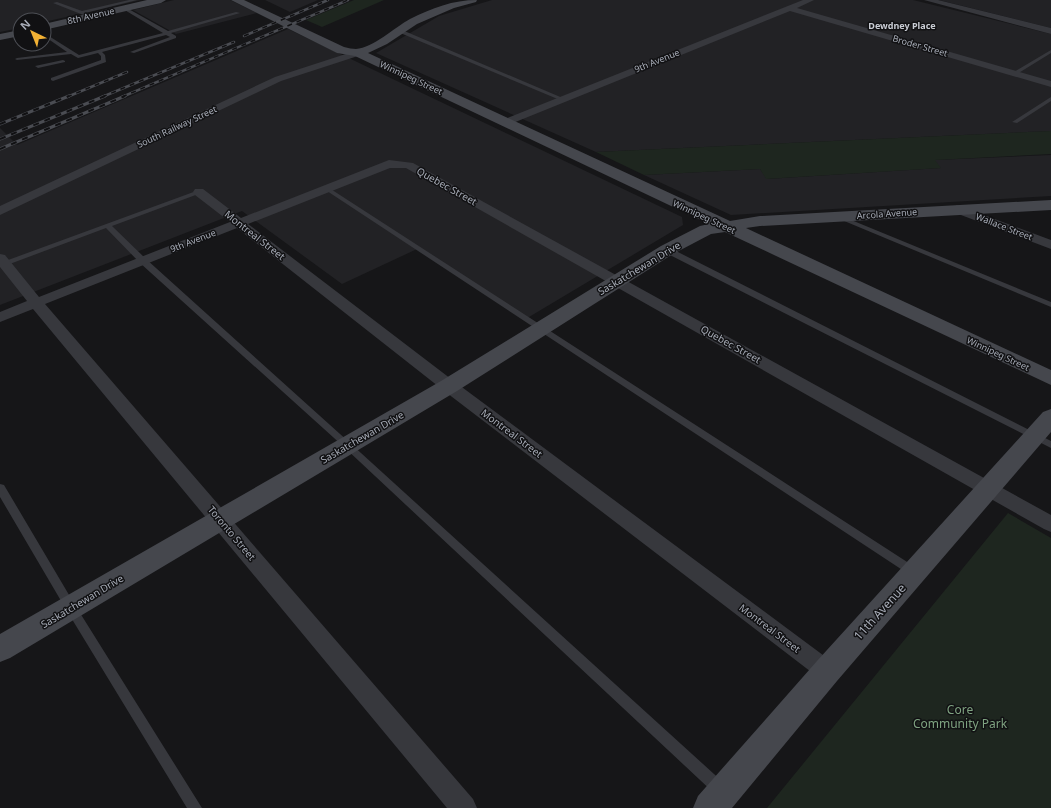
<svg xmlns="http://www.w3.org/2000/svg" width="1051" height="808" font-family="'Noto Sans',sans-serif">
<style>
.built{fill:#222225}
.green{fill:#1e261f}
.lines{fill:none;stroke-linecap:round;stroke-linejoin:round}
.lane{fill:#37383d;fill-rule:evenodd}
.street{fill:#37383d;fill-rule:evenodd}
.secondary{fill:#45474d;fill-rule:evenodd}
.rail-far1-casing{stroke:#4a4c52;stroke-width:2.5}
.rail-casing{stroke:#4a4c52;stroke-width:3}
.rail-far1{stroke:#111113;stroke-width:1.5;stroke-dasharray:5;stroke-linecap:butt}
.rail{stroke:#111113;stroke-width:2;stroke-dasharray:6;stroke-linecap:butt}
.labels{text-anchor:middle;stroke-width:3;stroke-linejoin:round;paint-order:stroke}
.far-street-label{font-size:9px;fill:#a8adb8;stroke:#111113}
.far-neighbourhood-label{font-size:9px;font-weight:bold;fill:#c9ccd4;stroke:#111113}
.street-label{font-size:10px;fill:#a8adb8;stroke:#111113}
.near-street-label{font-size:12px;fill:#a8adb8;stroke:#111113}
.near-park-label{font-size:12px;fill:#7fa381;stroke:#111113}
</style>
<rect width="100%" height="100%" fill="#161618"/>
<path class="built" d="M 0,0 L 141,0 L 44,22 L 44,20 L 20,20 L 20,28 L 0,32 Z
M 174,0 L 230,0 L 257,13 L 176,34 L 133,10 Z
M 265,0 L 318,0 L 290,12 Z
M 492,0 L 913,0 L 1051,34 L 1051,131 L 596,152 L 376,53 L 439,16 Z
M 939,0 L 1051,0 L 1051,28 Z
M 288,29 L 682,217 L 683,225 L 524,320 L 417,249 L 342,284 L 242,211 L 0,305 L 0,128 L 17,145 Z
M 1051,155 L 1051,196 L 731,215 L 644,175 L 760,169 L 767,179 L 940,168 L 934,160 Z"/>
<path class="green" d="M 354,0 L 384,0 L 322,27 L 306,20 Z
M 1051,131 L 1051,154 L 935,160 L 941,168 L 766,179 L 760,169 L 644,175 L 596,152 Z
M 1008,513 L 1051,538 L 1051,808 L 767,808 Z"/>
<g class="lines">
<path class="lane" d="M 129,0 L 137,0 L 85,13 L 88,15 L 86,16 L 53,3 L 57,2 L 82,11 Z
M 125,7 L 168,31 L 236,12 L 240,13 L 171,33 L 176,36 L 176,38 L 134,53 L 130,52 L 170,37 L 166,35 L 102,52 L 105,55 L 106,62 L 53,81 L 51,80 L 51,78 L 101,60 L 101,56 L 98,53 L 78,58 L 71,54 L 17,60 L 15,59 L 17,58 L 67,52 L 44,36 L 44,33 L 79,55 L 163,33 L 123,9 Z
M 398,30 L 402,30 L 565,99 L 560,100 L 398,32 Z
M 1051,50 L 1051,53 L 1017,74 L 1012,73 Z
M 63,60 L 65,61 L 65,62 L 38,68 L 35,66 Z
M 1051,97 L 1051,101 L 1017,123 L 1012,122 Z
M 326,186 L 918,569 L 919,572 L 918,575 L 914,577 L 910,575 L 324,189 L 324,187 Z
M 199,190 L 201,191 L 201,193 L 112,226 L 146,259 L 350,443 L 725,784 L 727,789 L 725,794 L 720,796 L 715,794 L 344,447 L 140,263 L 106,228 L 7,265 L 4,265 L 0,263 Z
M 839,215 L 1051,302 L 1051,307 L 837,218 L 836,217 Z
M 664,248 L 670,248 L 1051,441 L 1051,448 L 664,252 Z
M 0,484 L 4,485 L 75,605 L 202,808 L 187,808 L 67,611 L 0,497 Z"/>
<path class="street" d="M 803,0 L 814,0 L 797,8 L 1051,81 L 1051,87 L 790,11 L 508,125 L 504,126 L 499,123 L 500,121 Z
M 924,0 L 938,0 L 1051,28 L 1051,34 Z
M 358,50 L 361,51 L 361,55 L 281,81 L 0,215 L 0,206 L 275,77 Z
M 389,160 L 413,163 L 1051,515 L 1051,532 L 1044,529 L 406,168 L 390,168 L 248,224 L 455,382 L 835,664 L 838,671 L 835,678 L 827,682 L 819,678 L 443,390 L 237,228 L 45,304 L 473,799 L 477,808 L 447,808 L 33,309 L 0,322 L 0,312 L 27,301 L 0,267 L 0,254 L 5,255 L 39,297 L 230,222 L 195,195 L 193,192 L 195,189 L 203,189 L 241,218 Z
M 957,205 L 1051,240 L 1051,249 L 953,212 L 951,209 Z"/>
<path class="secondary" d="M 147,0 L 166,0 L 161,3 L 44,30 L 44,24 Z
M 231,0 L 244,0 L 344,47 C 348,48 353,49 356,49 C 373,48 395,27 410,19 C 432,8 453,0 477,0 L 476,2 L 454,8 L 417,24 L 387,44 L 368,53 L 730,221 L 760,216 L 1051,200 L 1051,210 L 760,226 L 746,228 L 1051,370 L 1051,385 L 725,232 L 711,234 L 673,254 L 457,391 L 10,658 L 0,662 L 0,634 L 441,381 L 661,246 L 700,226 L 709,224 L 355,56 L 337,53 Z
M 20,30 L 20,36 L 0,40 L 0,34 Z
M 1051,409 L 1051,432 L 837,681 L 732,808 L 693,808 L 698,796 L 817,661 L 1043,412 Z"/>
<defs>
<path id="rail-far1" d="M 244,36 L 328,0
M 67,97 L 127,72
M 102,97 L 234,42
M 122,97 L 348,0"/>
<path id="rail" d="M 0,124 L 69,96
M 0,139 L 105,96
M 0,149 L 125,96"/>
</defs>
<use href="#rail-far1" class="rail-far1-casing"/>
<use href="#rail" class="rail-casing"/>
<use href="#rail-far1" class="rail-far1"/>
<use href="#rail" class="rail"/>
</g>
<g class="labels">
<g class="far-street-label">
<text transform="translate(91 16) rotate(-13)" y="3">8th Avenue</text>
<text transform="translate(920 46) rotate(16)" y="3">Broder Street</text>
<text transform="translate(657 61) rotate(-22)" y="3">9th Avenue</text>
<text transform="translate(411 78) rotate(25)" y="3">Winnipeg Street</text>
<text transform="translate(177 127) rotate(-25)" y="3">South Railway Street</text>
<text transform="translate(887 214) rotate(-4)" y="3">Arcola Avenue</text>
<text transform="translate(704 217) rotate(25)" y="3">Winnipeg Street</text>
<text transform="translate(1004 227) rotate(21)" y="3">Wallace Street</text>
<text transform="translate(193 241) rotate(-21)" y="3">9th Avenue</text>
<text transform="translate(998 354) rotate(25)" y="3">Winnipeg Street</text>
</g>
<g class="far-neighbourhood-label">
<text x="902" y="29">Dewdney Place</text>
</g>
<g class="street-label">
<text transform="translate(447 186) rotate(29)" y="4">Quebec Street</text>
<text transform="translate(255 235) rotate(38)" y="4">Montreal Street</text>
<text transform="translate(639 268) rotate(-31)" y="4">Saskatchewan Drive</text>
<text transform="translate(731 344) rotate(29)" y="4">Quebec Street</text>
<text transform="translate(512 433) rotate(37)" y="4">Montreal Street</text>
<text transform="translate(362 437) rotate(-30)" y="4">Saskatchewan Drive</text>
<text transform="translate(232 533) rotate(50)" y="4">Toronto Street</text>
<text transform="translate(82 601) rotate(-31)" y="4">Saskatchewan Drive</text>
<text transform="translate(770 628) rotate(37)" y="4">Montreal Street</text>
</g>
<g class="near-street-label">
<text transform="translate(880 612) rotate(-48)" y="4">11th Avenue</text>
</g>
<g class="near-park-label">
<text x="960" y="714">Core<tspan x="960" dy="14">Community Park</tspan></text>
</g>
</g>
<g transform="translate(32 32) rotate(317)"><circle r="19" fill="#111113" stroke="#4d4f55"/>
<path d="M0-3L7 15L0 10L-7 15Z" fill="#f2b134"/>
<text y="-6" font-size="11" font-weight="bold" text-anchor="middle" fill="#a8adb8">N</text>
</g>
</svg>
